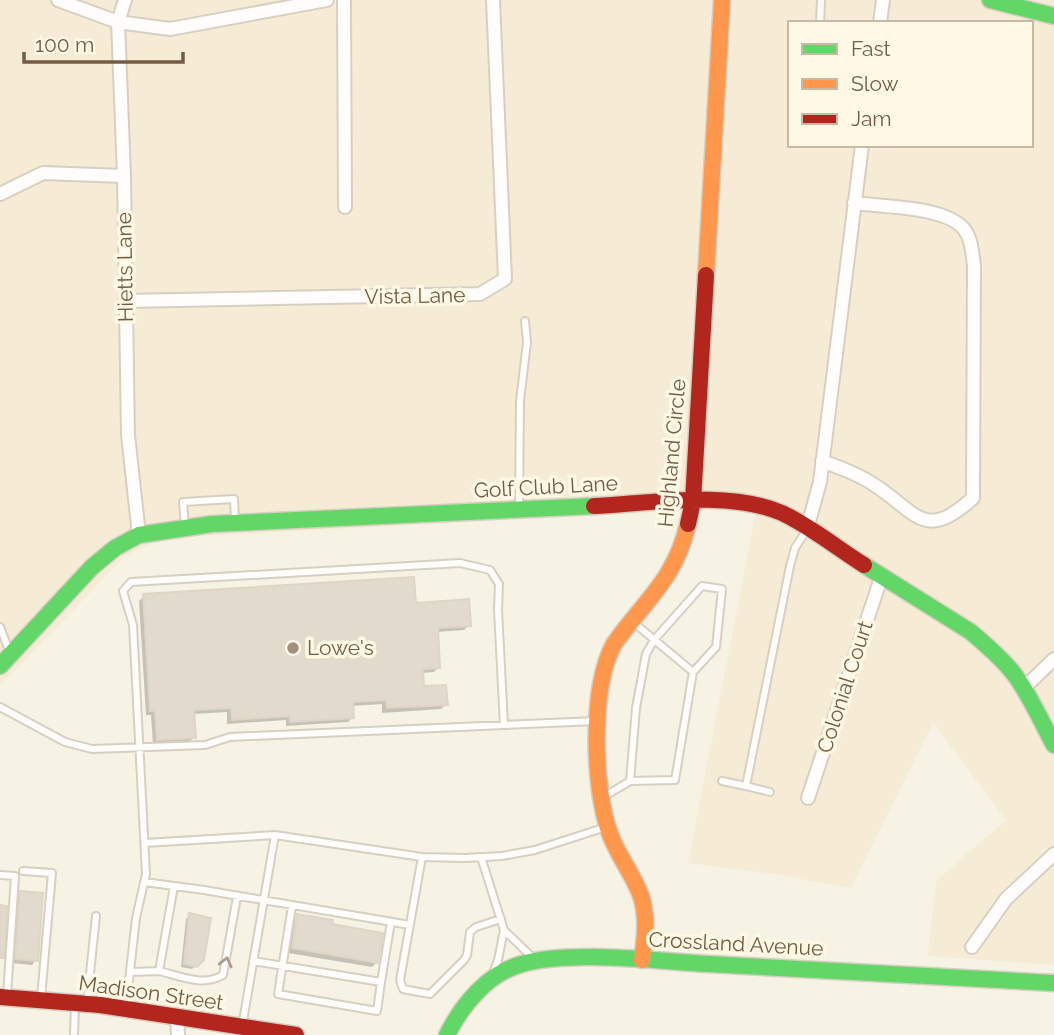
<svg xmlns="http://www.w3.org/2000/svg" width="1054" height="1035" font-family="Raleway,sans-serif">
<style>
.residential{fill:#f6ecd6;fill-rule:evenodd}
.shadow{fill:#0003}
.building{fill:#e2dacc;stroke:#dfd5c6;stroke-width:2}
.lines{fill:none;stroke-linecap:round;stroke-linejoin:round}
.lane-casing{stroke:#d7cfc2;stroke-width:10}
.street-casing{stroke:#d7cfc2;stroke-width:16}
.fast-casing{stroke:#d6cec1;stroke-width:19}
.slow-casing{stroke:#d6cec1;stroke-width:19}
.jam-casing{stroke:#d6cec1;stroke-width:19}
.lane{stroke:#fefdfb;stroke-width:6}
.street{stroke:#fefdfb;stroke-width:12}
.fast{stroke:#63d668;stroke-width:16}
.slow{stroke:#ff974d;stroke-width:16}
.jam{stroke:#b3261e;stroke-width:16}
.oneway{stroke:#ab9c8d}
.poi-dot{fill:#a2907c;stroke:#fff8e4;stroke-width:2.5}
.labels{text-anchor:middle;stroke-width:7;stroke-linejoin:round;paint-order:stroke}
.street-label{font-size:21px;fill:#745c44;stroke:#fff8e4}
.poi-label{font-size:21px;fill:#745c44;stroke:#fff8e4;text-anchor:start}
</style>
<rect width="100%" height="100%" fill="#f6f2e4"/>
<path class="residential" d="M 0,0 L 1054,0 L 1054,965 L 928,956 L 936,881 L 1006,820 L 933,723 L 851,888 L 774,874 L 688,863 L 756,511 L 714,509 L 166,538 L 126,555 L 0,686 ZM 790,23 L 1031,23 L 1031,145 L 790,145 Z"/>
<path class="shadow" d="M 144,596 L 414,605 L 469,625 L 464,630 L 436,632 L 439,667 L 434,672 L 421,673 L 422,688 L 446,704 L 441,709 L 382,713 L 382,704 L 352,706 L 353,717 L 348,722 L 286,726 L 286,720 L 227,724 L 227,712 L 193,714 L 194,737 L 189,742 L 153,744 L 151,715 L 146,715 L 139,601 Z
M 21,893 L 36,960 L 32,965 L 11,963 L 16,898 Z
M 190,915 L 202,959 L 192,969 L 181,967 L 186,919 Z
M 298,916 L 330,926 L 377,962 L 372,967 L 288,953 L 293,921 Z"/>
<path class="building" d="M 414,577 L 416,603 L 469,599 L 471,626 L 438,628 L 440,668 L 423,669 L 424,686 L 446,685 L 448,705 L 387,708 L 386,700 L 353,702 L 354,718 L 290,722 L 290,716 L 232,720 L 231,708 L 194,710 L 196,738 L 157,740 L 155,711 L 150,711 L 143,594 Z
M 20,891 L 43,893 L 38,961 L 15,959 Z
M 0,905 L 7,906 L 4,958 L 0,958 Z
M 189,913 L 211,918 L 204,960 L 197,967 L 184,964 Z
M 297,914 L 333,920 L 332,924 L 383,933 L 378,963 L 292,948 Z"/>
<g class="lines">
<defs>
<path id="lane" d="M 820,23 L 821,0
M 519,507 L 520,401 L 527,342 L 525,321
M 185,526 L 183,502 L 234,499 L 235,521
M 633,622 L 693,672 L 716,647 L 722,589 L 702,586 L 654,640 L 646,654 L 636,708 L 630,781 L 675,780 L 693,672
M 0,627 L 10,653
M 0,707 L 65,742 L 92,749 L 205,745 L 230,737 L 596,721
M 722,781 L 746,786 L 790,566 L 795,548 L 806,531
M 746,786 L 770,792
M 602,798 L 630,781
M 145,843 L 275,835 L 422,857 L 465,858 L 502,856 L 535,850 L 606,827
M 422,857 L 400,980 L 403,989 L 430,994 L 464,960 L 467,955 L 470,932 L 476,927 L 501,919
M 481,857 L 504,930 L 498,960 L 492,976
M 23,871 L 52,873 L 41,998
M 0,875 L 15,876 L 7,995
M 144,882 L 204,890 L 410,925
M 174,886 L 159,971 C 180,976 203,987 223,975 L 237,897
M 292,906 L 278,994 L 377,1011 L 381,982
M 504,930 L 535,960
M 253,961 L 381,982 L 391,922
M 130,972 L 159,971
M 87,1002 L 96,916
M 126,1007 L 136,918 L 146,874 L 133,625 L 123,591 L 131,582 L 460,563 L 490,570 L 499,584 L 498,610 L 504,725
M 242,1027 L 275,835
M 74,1035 L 75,1005"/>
<path id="street" d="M 58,0 L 118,22 L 170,29 L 327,0
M 125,0 L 118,22 L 124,176 L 128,435 L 139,535
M 344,0 L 345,207
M 880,23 L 883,0
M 0,194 L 43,173 L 124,176
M 125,301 L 480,294 L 505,279 L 493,0
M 822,461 C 841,468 860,475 876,486 C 917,513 925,542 973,498 L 974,265 C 972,253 972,239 964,229 C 945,206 883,207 854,203
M 807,529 L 820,482 L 862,145
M 1024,688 L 1054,659
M 808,798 L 882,575
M 972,947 L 1006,899 L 1054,854
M 177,1017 L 178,1035"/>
<path id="fast" d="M 990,0 L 1054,16
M 864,565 L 971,632 C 986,645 1002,658 1014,674 C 1030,695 1041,721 1054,745
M 0,666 L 92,567 L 115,548 L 139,535 L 212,524 L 594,506
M 447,1035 C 462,1005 488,973 522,964 C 572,950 655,961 708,964 C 823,970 939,977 1054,983"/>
<path id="slow" d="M 706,275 L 722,0
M 642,960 C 645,939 648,917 641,896 C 633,874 618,856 610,834 C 593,788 590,688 614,644 C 645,600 675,580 688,524"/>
<path id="jam" d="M 594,506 C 651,503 729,490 782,513 C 810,526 837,548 864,565
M 688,524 L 693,501 L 706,275
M 0,997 L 100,1005 L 296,1035"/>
</defs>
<use href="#lane" class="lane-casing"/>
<use href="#street" class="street-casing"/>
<use href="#fast" class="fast-casing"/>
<use href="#slow" class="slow-casing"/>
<use href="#jam" class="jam-casing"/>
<use href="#lane" class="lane"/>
<use href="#street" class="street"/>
<use href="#fast" class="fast"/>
<use href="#slow" class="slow"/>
<use href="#jam" class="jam"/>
</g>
<defs><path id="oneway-chevron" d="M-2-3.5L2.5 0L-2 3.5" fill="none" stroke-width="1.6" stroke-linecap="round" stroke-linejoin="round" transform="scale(1.75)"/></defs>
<use class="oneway" href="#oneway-chevron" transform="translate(226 962) rotate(-77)"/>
<circle class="poi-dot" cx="293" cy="648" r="7"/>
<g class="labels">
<g class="street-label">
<text transform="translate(125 267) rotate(-91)" y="7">Hietts Lane</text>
<text transform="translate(415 296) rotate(-1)" y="7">Vista Lane</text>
<text transform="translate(672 453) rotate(-85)" y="7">Highland Circle</text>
<text transform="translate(546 487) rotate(-3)" y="7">Golf Club Lane</text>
<text transform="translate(845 687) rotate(-72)" y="7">Colonial Court</text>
<text transform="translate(736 944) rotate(3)" y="7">Crossland Avenue</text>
<text transform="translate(151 993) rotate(8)" y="7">Madison Street</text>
</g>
<g class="poi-label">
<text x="307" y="655">Lowe's</text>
</g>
</g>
<rect x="788" y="21" width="245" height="126" fill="#fff8e4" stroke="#c7baa4" stroke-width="2"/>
<rect x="802" y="44" width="35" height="10" fill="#63d668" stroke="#c7baa4" stroke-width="2"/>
<text x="851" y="56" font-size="21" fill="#745c44">Fast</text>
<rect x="802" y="79" width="35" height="10" fill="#ff974d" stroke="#c7baa4" stroke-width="2"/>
<text x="851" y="91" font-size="21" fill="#745c44">Slow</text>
<rect x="802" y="114" width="35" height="10" fill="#b3261e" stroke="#c7baa4" stroke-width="2"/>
<text x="851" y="126" font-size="21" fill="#745c44">Jam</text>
<path d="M24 52v10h159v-10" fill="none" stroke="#745c44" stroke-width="3.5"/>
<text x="35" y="52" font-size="21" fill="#745c44" stroke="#fff8e4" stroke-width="5" paint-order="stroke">100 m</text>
</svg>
